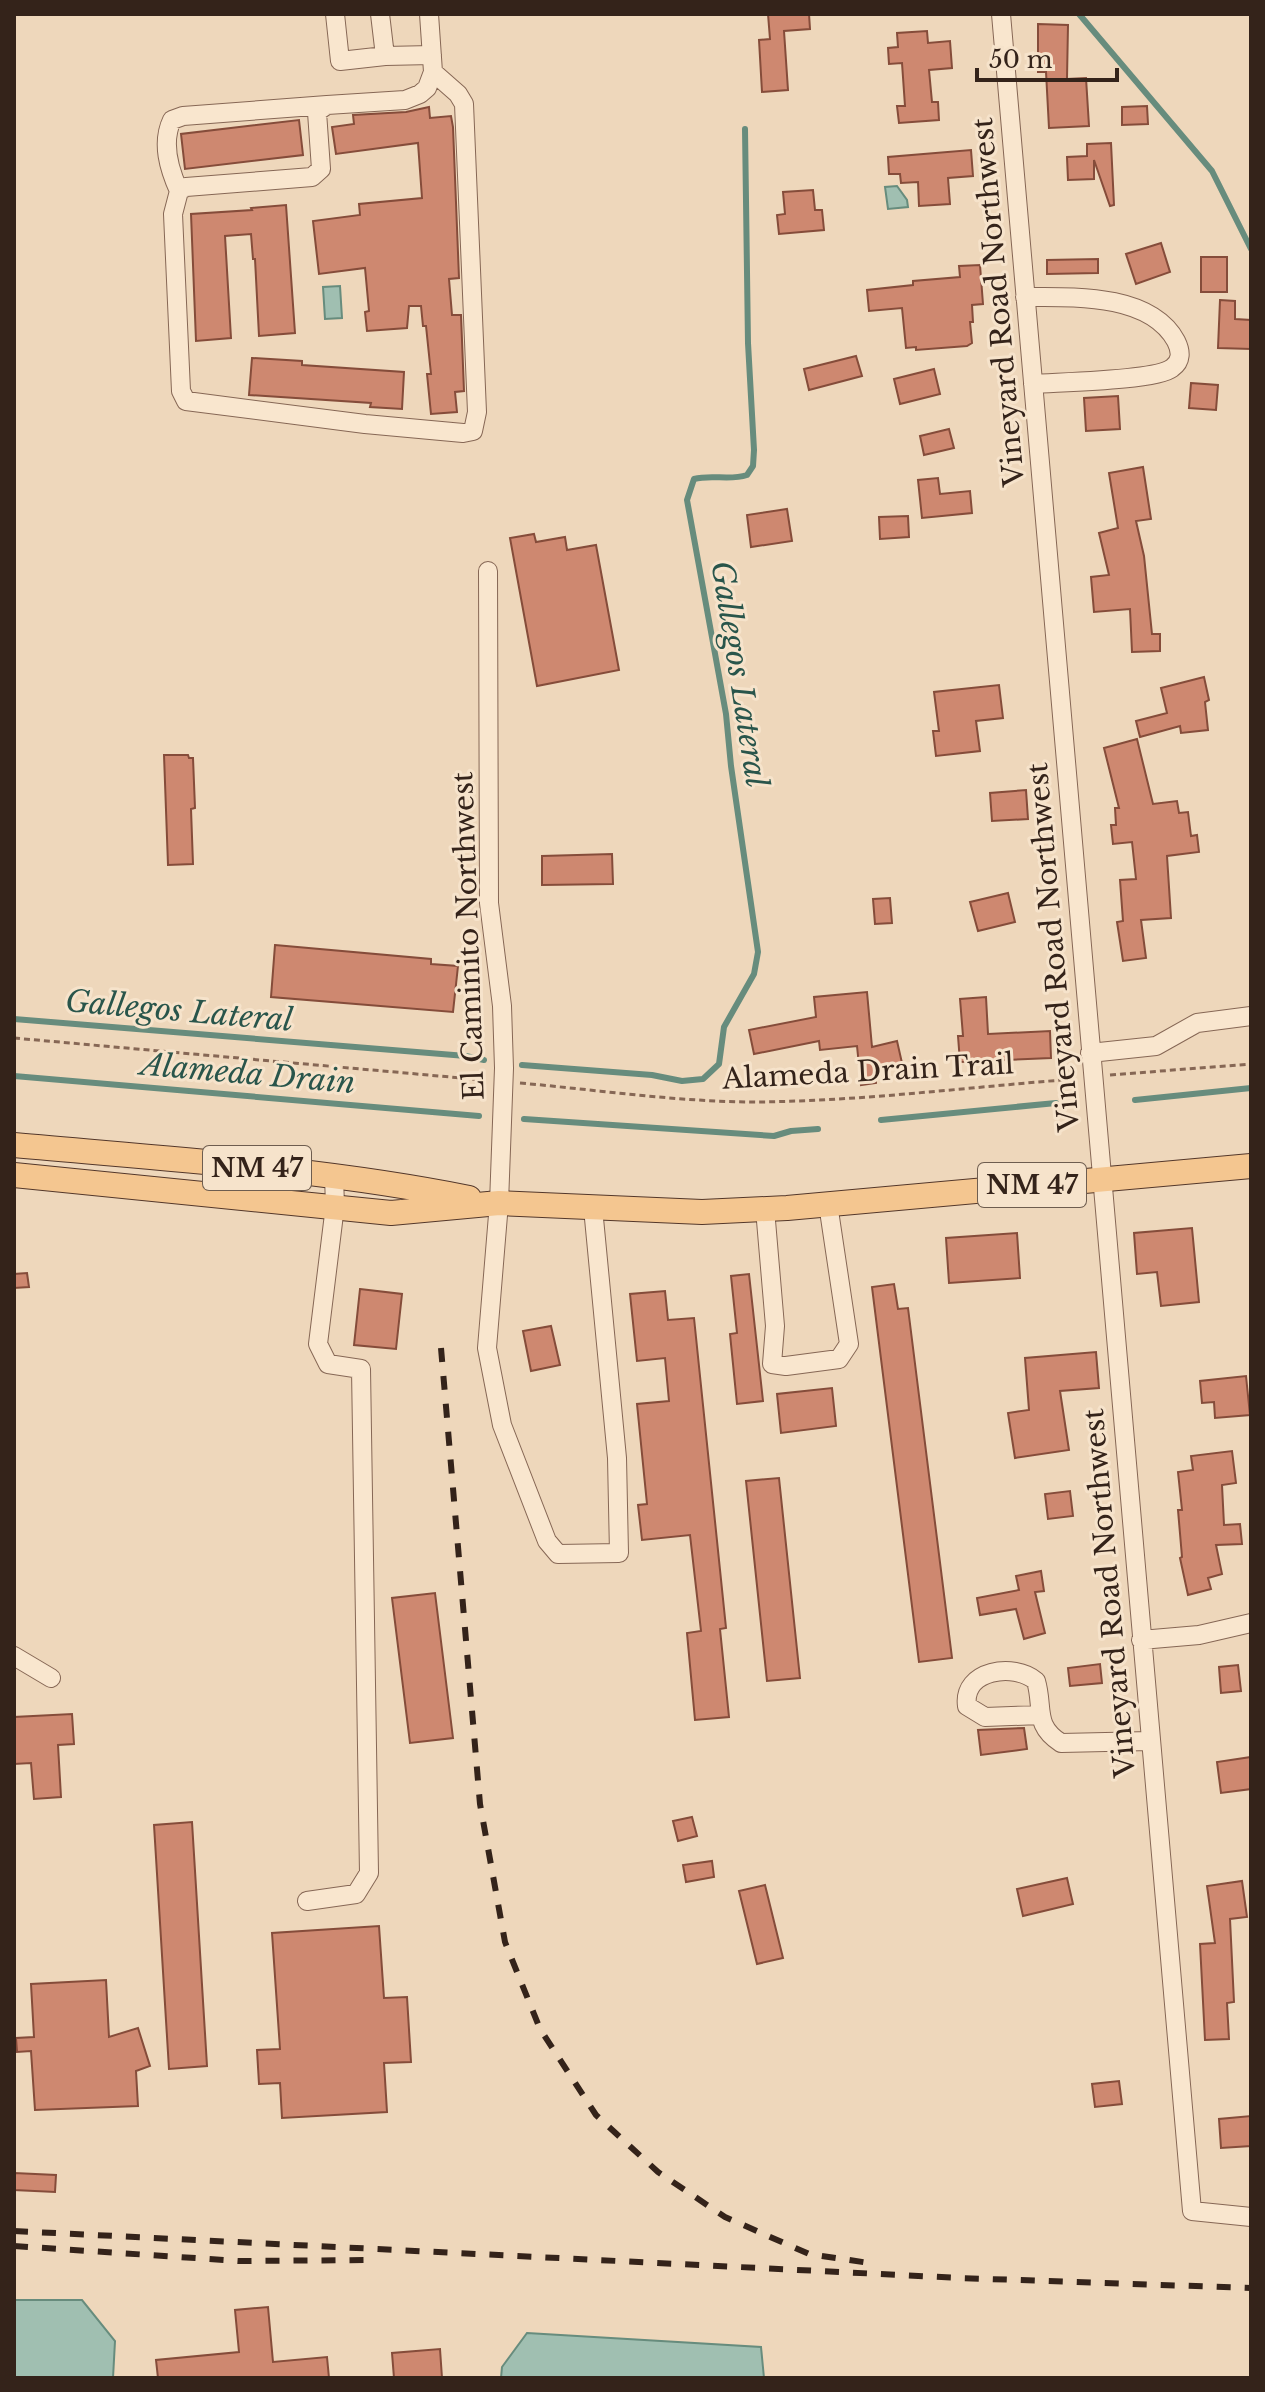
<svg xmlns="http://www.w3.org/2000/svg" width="1265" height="2392" font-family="'Libre Baskerville',serif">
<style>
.water{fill:#a0bfb1;stroke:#678c7d;stroke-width:2}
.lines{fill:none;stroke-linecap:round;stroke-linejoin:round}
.stream{stroke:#678c7d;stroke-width:6}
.building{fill:#ce8870;stroke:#854c3a;stroke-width:2}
.minor-casing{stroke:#866755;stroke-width:20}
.major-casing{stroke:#53372a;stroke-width:26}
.path{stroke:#866755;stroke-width:3;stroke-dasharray:6 4;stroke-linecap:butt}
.minor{stroke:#f9e6ce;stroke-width:18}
.major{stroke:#f4c690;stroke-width:24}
.rail{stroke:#34231a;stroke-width:6;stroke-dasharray:14 14;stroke-linecap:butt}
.labels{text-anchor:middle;stroke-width:6;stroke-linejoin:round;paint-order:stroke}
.shield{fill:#f6e3cb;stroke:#6e5d4f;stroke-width:2}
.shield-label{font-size:26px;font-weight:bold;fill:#34231a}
.street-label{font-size:28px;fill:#34231a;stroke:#f6e3cb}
.water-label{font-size:30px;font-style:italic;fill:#29554b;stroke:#f6e3cb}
</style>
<rect width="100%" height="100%" fill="#eed7bb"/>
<path class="water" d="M 897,186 L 907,200 L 908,207 L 888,209 L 885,187 Z
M 340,286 L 342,318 L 325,319 L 323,287 Z
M 14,2300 L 82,2300 L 115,2341 L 113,2378 L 14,2378 Z
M 527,2333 L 761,2347 L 764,2378 L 501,2378 L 502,2367 Z"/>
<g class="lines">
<path class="stream" d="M 1079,14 L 1212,171 L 1251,249
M 14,1019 L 466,1056 L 484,1060
M 522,1065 L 652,1075 L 682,1081 L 703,1079 L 719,1064 L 724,1027 L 754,974 L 758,952 L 731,766 L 726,714 L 687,500 L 694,479 C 712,474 729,481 747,475 L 753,466 L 754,450 L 748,343 L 745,129
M 14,1076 L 479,1116
M 1135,1100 L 1251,1088
M 524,1119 L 774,1136 L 791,1131 L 818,1129
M 881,1120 L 1056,1103"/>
</g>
<path class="building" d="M 768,14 L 809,14 L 810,29 L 784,31 L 788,90 L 762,92 L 759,40 L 770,39 Z
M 1038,24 L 1068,25 L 1067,79 L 1086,78 L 1089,126 L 1049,128 L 1046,72 L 1038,72 Z
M 927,31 L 928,43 L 950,41 L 952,68 L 929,70 L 932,102 L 938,102 L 939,120 L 899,123 L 897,106 L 905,106 L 902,63 L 889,64 L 888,48 L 898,47 L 897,33 Z
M 1147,106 L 1148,124 L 1122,125 L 1122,107 Z
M 429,107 L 430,118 L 451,116 L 453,127 L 459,278 L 449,279 L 452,315 L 461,315 L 464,391 L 455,392 L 457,412 L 431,414 L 427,374 L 431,374 L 426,326 L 423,326 L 421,306 L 409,306 L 407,328 L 367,331 L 365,312 L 369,311 L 365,268 L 319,274 L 313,221 L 360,215 L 359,204 L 422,198 L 418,143 L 336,154 L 332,127 L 354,124 L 353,115 L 406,112 Z
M 299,120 L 303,155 L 185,169 L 181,134 Z
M 1111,143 L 1114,205 L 1110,206 L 1094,160 L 1094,179 L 1068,180 L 1067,157 L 1087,156 L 1087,144 Z
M 971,150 L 973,176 L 948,178 L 950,204 L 919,206 L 918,182 L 901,183 L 900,174 L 889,174 L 888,157 Z
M 813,190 L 815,210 L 822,210 L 824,230 L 779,234 L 777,215 L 785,214 L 783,192 Z
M 286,205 L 295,333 L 259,336 L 255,259 L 253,259 L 251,234 L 225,236 L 231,338 L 196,341 L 191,214 L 252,210 L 251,208 Z
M 1161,243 L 1170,272 L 1136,284 L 1126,254 Z
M 1201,257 L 1227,257 L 1227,292 L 1201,292 Z
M 1098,259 L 1098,273 L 1047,274 L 1047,260 Z
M 980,265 L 983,304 L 972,305 L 973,322 L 970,322 L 972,343 L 967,346 L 916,350 L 916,347 L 906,348 L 902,308 L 869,311 L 867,290 L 913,285 L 913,281 L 960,277 L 959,266 Z
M 1220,300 L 1235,301 L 1235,319 L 1251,320 L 1251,349 L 1218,348 Z
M 856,356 L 862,376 L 809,390 L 804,369 Z
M 252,358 L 302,361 L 302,365 L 404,372 L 402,409 L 370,407 L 371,403 L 249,395 Z
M 934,369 L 940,394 L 900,404 L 894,379 Z
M 1191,383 L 1218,385 L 1216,410 L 1189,408 Z
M 1118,396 L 1120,429 L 1086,431 L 1084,398 Z
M 949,429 L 954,448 L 924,455 L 920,436 Z
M 1143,467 L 1151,519 L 1136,521 L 1144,556 L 1152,634 L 1160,634 L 1160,651 L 1132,652 L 1130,609 L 1094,612 L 1091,577 L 1109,575 L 1099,533 L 1118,528 L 1109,473 Z
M 938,478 L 940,494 L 970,491 L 972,513 L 922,518 L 918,480 Z
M 787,509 L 792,541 L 751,547 L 747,515 Z
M 908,516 L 909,537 L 880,539 L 879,517 Z
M 534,534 L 536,542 L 565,537 L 567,550 L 596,545 L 619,670 L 537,686 L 510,538 Z
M 1204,677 L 1209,700 L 1205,702 L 1208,730 L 1181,733 L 1180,726 L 1140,737 L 1136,721 L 1167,713 L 1161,688 Z
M 999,685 L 1003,718 L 976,721 L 980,751 L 936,756 L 933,731 L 939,731 L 934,692 Z
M 1137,739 L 1153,804 L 1177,801 L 1179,813 L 1188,812 L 1191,836 L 1197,835 L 1199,852 L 1167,856 L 1171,918 L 1141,920 L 1146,958 L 1123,961 L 1117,922 L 1123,921 L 1120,880 L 1136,879 L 1132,842 L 1113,844 L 1111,825 L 1116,825 L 1115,808 L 1119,808 L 1104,748 Z
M 164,755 L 188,755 L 189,758 L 193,758 L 195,808 L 191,809 L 193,864 L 168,865 Z
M 1026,790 L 1028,819 L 992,821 L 990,793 Z
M 612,854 L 613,884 L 542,885 L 542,856 Z
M 1008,893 L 1015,922 L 978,931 L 970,902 Z
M 890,898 L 892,923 L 875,924 L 873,899 Z
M 275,945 L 431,959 L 431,964 L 458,966 L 453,1012 L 271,997 Z
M 867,992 L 872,1047 L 897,1041 L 902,1063 L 875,1070 L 876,1083 L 861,1085 L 857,1046 L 820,1050 L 819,1041 L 754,1054 L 749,1030 L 816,1017 L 814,997 Z
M 986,997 L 988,1034 L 1050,1031 L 1051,1058 L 960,1062 L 958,1036 L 963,1036 L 960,999 Z
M 1192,1228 L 1199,1302 L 1161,1306 L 1157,1272 L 1137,1274 L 1134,1233 Z
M 1017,1233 L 1020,1278 L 949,1283 L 946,1238 Z
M 27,1273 L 29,1287 L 14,1288 L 14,1274 Z
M 749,1274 L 763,1401 L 737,1404 L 730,1334 L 737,1333 L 731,1276 Z
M 894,1284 L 898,1309 L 908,1308 L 952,1658 L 919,1662 L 872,1287 Z
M 360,1289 L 402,1294 L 396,1349 L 354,1345 Z
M 665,1291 L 668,1320 L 694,1318 L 726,1628 L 720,1629 L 729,1717 L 695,1720 L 687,1633 L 701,1631 L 690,1535 L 642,1540 L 638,1505 L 647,1504 L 637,1404 L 669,1401 L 665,1358 L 637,1361 L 630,1294 Z
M 551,1326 L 560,1365 L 531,1371 L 523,1331 Z
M 1096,1352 L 1099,1388 L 1060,1391 L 1069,1450 L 1015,1458 L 1008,1413 L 1029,1410 L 1025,1358 Z
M 1246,1376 L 1250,1415 L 1215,1418 L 1214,1402 L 1202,1403 L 1200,1381 Z
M 832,1388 L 836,1426 L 781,1433 L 777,1394 Z
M 1232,1451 L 1236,1483 L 1222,1485 L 1224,1525 L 1240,1524 L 1242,1544 L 1216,1545 L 1222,1574 L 1208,1578 L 1211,1589 L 1188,1595 L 1180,1558 L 1182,1557 L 1178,1510 L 1182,1510 L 1178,1472 L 1193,1470 L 1191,1456 Z
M 779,1478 L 800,1678 L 767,1681 L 746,1481 Z
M 1070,1491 L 1073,1516 L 1048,1519 L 1045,1494 Z
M 1041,1571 L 1044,1591 L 1035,1592 L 1045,1633 L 1024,1639 L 1016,1609 L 980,1615 L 977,1598 L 1019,1590 L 1016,1576 Z
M 435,1593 L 453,1738 L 410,1743 L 392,1598 Z
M 1100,1664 L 1102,1683 L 1070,1686 L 1068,1668 Z
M 1238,1665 L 1241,1691 L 1221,1693 L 1219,1667 Z
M 72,1714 L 74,1744 L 58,1745 L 61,1797 L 34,1799 L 31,1763 L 14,1764 L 14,1717 Z
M 1024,1728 L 1027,1749 L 981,1755 L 978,1730 Z
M 1251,1757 L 1251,1789 L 1221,1793 L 1217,1762 Z
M 692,1817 L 697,1836 L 678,1841 L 673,1821 Z
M 192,1822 L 207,2066 L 169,2069 L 154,1825 Z
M 712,1861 L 714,1877 L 686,1882 L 683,1865 Z
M 1067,1878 L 1073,1904 L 1023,1916 L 1017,1889 Z
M 1242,1881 L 1247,1917 L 1230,1919 L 1234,2002 L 1227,2003 L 1229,2039 L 1205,2040 L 1200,1944 L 1215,1943 L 1207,1886 Z
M 765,1885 L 783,1958 L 757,1964 L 739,1891 Z
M 379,1926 L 384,1998 L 407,1997 L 411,2062 L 384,2063 L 387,2112 L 282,2118 L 280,2083 L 259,2084 L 257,2050 L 280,2049 L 272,1933 Z
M 106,1980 L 109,2037 L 138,2028 L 150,2066 L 136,2071 L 138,2106 L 35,2110 L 31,2051 L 17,2052 L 16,2038 L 34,2037 L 31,1984 Z
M 1119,2081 L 1122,2104 L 1095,2107 L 1092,2084 Z
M 1251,2116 L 1251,2146 L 1221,2148 L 1219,2119 Z
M 14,2173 L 56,2175 L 55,2192 L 14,2190 Z
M 268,2307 L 273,2362 L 327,2357 L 329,2378 L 158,2378 L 156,2360 L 239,2352 L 235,2310 Z
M 440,2349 L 442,2378 L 394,2378 L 392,2353 Z"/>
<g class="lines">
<defs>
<path id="minor" d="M 335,14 L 340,61 L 385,56 L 380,14
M 429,14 L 433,72 L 427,88 L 420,94 L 405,100 L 327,105 L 317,112 L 321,169 L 312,177 L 186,187 L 179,191 L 173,214 L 181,391 L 186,401 L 365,424 L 463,433 L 473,431 L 477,412 L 464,104 L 458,94 L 433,72
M 1001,14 L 1192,2211 L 1251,2217
M 385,56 L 432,55
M 179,191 C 169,169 161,143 172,120 L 183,116 L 327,105
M 1025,297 C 1072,297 1150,293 1176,341 C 1181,351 1182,361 1172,368 C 1155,381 1059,382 1033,384
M 488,571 L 489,903 L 502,1006 L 504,1068 L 499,1203 L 487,1348 L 502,1425 L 547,1541 L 558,1554 L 619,1553 L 617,1458 L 593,1208
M 1090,1053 L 1156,1046 L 1197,1023 L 1251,1016
M 765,1209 L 775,1326 L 772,1364 L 786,1366 L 839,1359 L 849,1344 L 828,1204
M 1141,1640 L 1199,1635 L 1251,1623
M 14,1656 L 51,1678
M 1040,1715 L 985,1717 L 967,1706 C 962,1670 1014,1662 1036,1681 C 1044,1708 1033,1725 1061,1743 L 1150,1741
M 307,1901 L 356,1894 L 369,1873 L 361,1369 L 328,1364 L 318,1344 L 335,1206 L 334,1176"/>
<path id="major" d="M 14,1145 C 166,1159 319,1168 469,1198
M 14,1175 L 391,1213 L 499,1203 L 702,1212 L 787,1208 L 1251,1166"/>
</defs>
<use href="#minor" class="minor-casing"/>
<use href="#major" class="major-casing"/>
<path class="path" d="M 14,1038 L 484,1080
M 1110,1075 L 1251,1064
M 520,1083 C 599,1090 678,1102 757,1102 C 863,1101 969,1087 1075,1079"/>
<use href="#minor" class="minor"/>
<use href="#major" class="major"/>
<path class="rail" d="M 441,1348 L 480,1804 L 505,1942 L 540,2029 L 596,2115 L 658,2172 L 725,2217 L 809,2254 L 869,2263
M 14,2231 L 960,2278 L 1251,2288
M 14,2246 L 239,2261 L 373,2260"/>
</g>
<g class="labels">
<g class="shield">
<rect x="203" y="1146" width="108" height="44" rx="6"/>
<rect x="978" y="1163" width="108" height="44" rx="6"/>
</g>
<g class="shield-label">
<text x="257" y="1177">NM 47</text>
<text x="1032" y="1194">NM 47</text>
</g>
<g class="street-label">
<text transform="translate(998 302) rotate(-95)" y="10">Vineyard Road Northwest</text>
<text transform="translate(468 936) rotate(-92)" y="10">El Caminito Northwest</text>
<text transform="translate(1053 947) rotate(-95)" y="10">Vineyard Road Northwest</text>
<text transform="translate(868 1071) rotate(-3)" y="10">Alameda Drain Trail</text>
<text transform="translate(1109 1593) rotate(-95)" y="10">Vineyard Road Northwest</text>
</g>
<g class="water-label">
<text transform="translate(739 674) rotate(81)" y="10">Gallegos Lateral</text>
<text transform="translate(179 1011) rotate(5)" y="10">Gallegos Lateral</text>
<text transform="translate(248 1074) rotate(5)" y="10">Alameda Drain</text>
</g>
</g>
<rect width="1265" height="2392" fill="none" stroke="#34231a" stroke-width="32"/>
<path d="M977 68v12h140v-12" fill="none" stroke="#34231a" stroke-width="4"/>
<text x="989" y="68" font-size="24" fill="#34231a" stroke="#f6e3cb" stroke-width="6" paint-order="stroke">50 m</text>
</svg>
